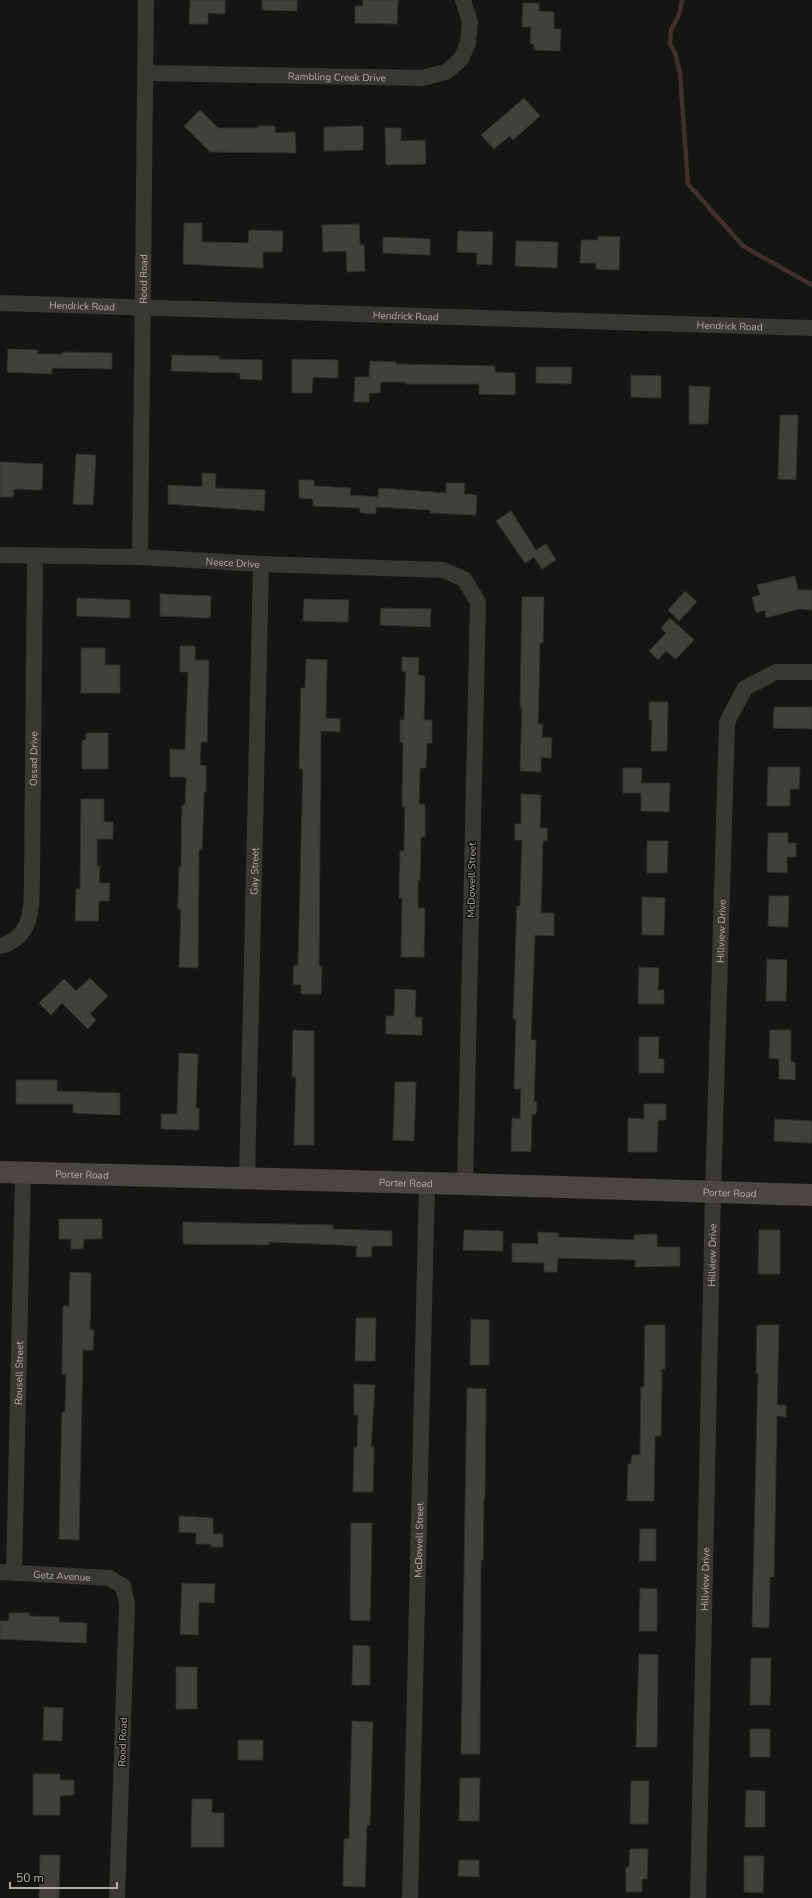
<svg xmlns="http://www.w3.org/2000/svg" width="812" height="1898" font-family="'Nunito Sans',sans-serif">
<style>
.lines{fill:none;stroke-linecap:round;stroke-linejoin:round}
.stream{stroke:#3d312d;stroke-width:4.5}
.building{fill:#42403d;stroke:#31302d}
.street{stroke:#3a3835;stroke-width:16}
.secondary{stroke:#4a4643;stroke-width:22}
.labels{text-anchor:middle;stroke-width:3;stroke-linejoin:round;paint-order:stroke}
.street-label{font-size:10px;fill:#b5ada5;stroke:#10100e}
</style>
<rect width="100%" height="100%" fill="#151513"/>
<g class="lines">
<path class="stream" d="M 682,0 L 679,15 L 671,30 L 670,44 L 675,53 L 680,73 L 688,184 L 743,246 L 812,285"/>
</g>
<path class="building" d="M 190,0 L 225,0 L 225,14 L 208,13 L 208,24 L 189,24 Z
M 262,0 L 297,0 L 297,11 L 262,10 Z
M 363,0 L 398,0 L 397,24 L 355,23 L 355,6 L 363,6 Z
M 523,3 L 539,3 L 539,11 L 554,12 L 554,29 L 561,29 L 560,51 L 534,50 L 534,44 L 530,44 L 531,27 L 522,27 Z
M 524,98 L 540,116 L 513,140 L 510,136 L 494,149 L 481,135 Z
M 200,110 L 218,128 L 258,128 L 258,126 L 275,126 L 275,133 L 295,132 L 296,153 L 210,152 L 184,126 Z
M 363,126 L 363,150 L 324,151 L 324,127 Z
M 385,128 L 401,128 L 401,141 L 425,140 L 426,164 L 386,165 Z
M 184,223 L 202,223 L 202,242 L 248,243 L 249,230 L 283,231 L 282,252 L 263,252 L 263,268 L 183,264 Z
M 359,224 L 360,245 L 364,245 L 365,271 L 347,272 L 346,251 L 323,252 L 322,225 Z
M 458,231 L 493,232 L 492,265 L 477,264 L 477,253 L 457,252 Z
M 598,236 L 620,237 L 619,270 L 596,269 L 596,263 L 580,263 L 581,240 L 598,240 Z
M 383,237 L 430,239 L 430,255 L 383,253 Z
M 516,241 L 558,242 L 557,268 L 515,266 Z
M 8,349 L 38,350 L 37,354 L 63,354 L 63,352 L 112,353 L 112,369 L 52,368 L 52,374 L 7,372 Z
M 172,355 L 219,356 L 219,359 L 262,360 L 262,380 L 240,379 L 240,373 L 171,371 Z
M 292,359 L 338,360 L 338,378 L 313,377 L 312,393 L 292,393 Z
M 370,361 L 396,362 L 396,364 L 495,366 L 495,372 L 515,373 L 515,395 L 479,394 L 479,384 L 405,384 L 405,382 L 381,382 L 380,393 L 369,393 L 369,402 L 354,402 L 355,377 L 369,377 Z
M 536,367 L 572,367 L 571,384 L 536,383 Z
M 631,375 L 661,376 L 661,398 L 631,397 Z
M 689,386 L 710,387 L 708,424 L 689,424 Z
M 780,415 L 798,415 L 796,480 L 778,479 Z
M 76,454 L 96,455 L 93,505 L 73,504 Z
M 0,462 L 43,464 L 42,490 L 14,489 L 13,497 L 0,497 Z
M 202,473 L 216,474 L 215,488 L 265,490 L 264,511 L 168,504 L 168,485 L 202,487 Z
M 299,480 L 314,480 L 314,486 L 351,488 L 350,495 L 378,497 L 379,488 L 446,493 L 446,483 L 465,483 L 464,494 L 477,495 L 476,515 L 430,513 L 430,510 L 376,507 L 376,514 L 360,513 L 360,508 L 313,506 L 313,499 L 299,498 Z
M 511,511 L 536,550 L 546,544 L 556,560 L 542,569 L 534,557 L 525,563 L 496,521 Z
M 795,576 L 798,590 L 812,590 L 812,610 L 799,609 L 766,618 L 765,610 L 756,613 L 752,597 L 760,595 L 757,585 Z
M 685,591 L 697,602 L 679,621 L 668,610 Z
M 160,594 L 211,596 L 210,618 L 160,616 Z
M 522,597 L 544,597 L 543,643 L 540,643 L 538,724 L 543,724 L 542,737 L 552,738 L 551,758 L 541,757 L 541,772 L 520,771 L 522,708 L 520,708 Z
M 77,598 L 130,600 L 130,618 L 77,616 Z
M 304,599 L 349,600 L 348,622 L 303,621 Z
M 381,608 L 431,609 L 430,627 L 380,625 Z
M 670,618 L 694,640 L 676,659 L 666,651 L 658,660 L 649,651 L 666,633 L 661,628 Z
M 180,646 L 195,646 L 195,660 L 209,660 L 207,742 L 201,742 L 200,765 L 206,766 L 206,792 L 204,792 L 202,850 L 199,850 L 198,968 L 179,967 L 181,909 L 178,909 L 179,867 L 181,867 L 182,805 L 185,805 L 186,777 L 170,777 L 170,749 L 185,750 L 188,672 L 180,672 Z
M 81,648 L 105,648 L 105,665 L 120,665 L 120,693 L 81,693 Z
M 402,657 L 419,658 L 418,675 L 425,676 L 424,720 L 432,720 L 432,743 L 427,743 L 426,768 L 420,768 L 419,804 L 425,804 L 425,837 L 421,837 L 420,881 L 418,880 L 418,908 L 425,908 L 424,957 L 401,957 L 402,898 L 399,898 L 400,851 L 404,851 L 405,807 L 402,807 L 403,742 L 400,742 L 400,720 L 404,720 L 406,672 L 402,671 Z
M 306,659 L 327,660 L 326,718 L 340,719 L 340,732 L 321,731 L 319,966 L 322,966 L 321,994 L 301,994 L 301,985 L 293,984 L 294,965 L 298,965 L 303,769 L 299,769 L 301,688 L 305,688 Z
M 649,702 L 668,702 L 667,751 L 651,751 L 652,720 L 649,720 Z
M 774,707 L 812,707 L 812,729 L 773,728 Z
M 86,733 L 108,733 L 108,769 L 82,769 L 82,740 L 86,740 Z
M 768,767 L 800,767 L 799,789 L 790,789 L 790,806 L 767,806 Z
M 623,768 L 642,768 L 641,783 L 670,783 L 669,812 L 641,811 L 641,793 L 623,793 Z
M 521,794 L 541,795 L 540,828 L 547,828 L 547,841 L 543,841 L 541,913 L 554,913 L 554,936 L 535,935 L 531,1040 L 536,1040 L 534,1102 L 537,1102 L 536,1114 L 532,1114 L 531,1152 L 511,1151 L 512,1118 L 520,1119 L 521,1089 L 514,1089 L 516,1019 L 513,1019 L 517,906 L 520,906 L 522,840 L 515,840 L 515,824 L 521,824 Z
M 81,799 L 104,799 L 104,822 L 113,822 L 113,839 L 97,839 L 97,866 L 100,866 L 99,883 L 110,883 L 109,901 L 99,901 L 98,921 L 75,921 L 76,889 L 80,889 Z
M 768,833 L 788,833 L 788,843 L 796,843 L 796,857 L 787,857 L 787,873 L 767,872 Z
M 647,841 L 668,841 L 667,873 L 647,873 Z
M 769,896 L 789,896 L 788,927 L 768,926 Z
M 642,897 L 665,898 L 664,935 L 642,935 Z
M 767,959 L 787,960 L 786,1001 L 766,1001 Z
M 639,967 L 659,968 L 658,990 L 664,990 L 664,1004 L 638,1004 Z
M 90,978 L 108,996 L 90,1014 L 96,1020 L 88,1029 L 62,1003 L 51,1015 L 39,1003 L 64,979 L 76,991 Z
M 395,989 L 416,990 L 415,1017 L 422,1017 L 422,1035 L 386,1034 L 386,1016 L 394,1016 Z
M 293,1030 L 314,1031 L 314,1145 L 294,1145 L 296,1077 L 292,1077 Z
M 770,1030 L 791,1030 L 791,1062 L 795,1062 L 795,1080 L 779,1079 L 779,1059 L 769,1058 Z
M 639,1037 L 659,1037 L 658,1059 L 664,1059 L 664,1073 L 639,1073 Z
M 179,1053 L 198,1054 L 196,1108 L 199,1108 L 199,1130 L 161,1129 L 161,1114 L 177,1114 Z
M 16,1080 L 57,1080 L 57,1091 L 120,1093 L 120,1115 L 73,1113 L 73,1104 L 16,1104 Z
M 395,1082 L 416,1082 L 414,1141 L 393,1140 Z
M 644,1104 L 666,1104 L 666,1120 L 658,1120 L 657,1152 L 628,1152 L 628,1118 L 644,1119 Z
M 775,1119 L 812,1121 L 812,1143 L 774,1141 Z
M 59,1219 L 102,1219 L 102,1239 L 84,1239 L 83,1249 L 71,1249 L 71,1239 L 59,1239 Z
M 183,1222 L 333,1225 L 333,1229 L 392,1231 L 392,1246 L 372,1246 L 371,1257 L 356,1257 L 357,1246 L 341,1245 L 269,1242 L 269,1245 L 183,1244 Z
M 464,1230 L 503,1231 L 503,1251 L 463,1250 Z
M 759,1230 L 780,1230 L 780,1274 L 758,1274 Z
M 538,1232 L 559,1233 L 558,1237 L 634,1240 L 634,1235 L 657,1234 L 657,1247 L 680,1247 L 680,1266 L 635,1267 L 635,1260 L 558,1258 L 557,1272 L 544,1272 L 544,1263 L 512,1262 L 512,1243 L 538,1244 Z
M 70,1272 L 91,1273 L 90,1330 L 94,1330 L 93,1350 L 83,1350 L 79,1540 L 59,1539 L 62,1412 L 65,1412 L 66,1374 L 62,1374 L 63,1306 L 69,1306 Z
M 356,1318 L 376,1318 L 375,1361 L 355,1361 Z
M 471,1319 L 489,1320 L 489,1365 L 470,1365 Z
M 645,1325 L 665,1325 L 665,1369 L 662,1369 L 661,1436 L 655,1436 L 654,1501 L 627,1501 L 628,1464 L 631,1464 L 632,1455 L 640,1455 L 641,1387 L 644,1387 Z
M 757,1325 L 779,1325 L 777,1405 L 786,1405 L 786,1417 L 777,1416 L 774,1577 L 770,1577 L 769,1628 L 752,1627 L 758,1373 L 756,1373 Z
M 354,1384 L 375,1385 L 371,1447 L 374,1447 L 373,1492 L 353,1492 L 354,1447 L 357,1447 L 358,1415 L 354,1415 Z
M 467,1388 L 486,1389 L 485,1497 L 484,1497 L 483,1560 L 481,1560 L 480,1754 L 461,1754 Z
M 179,1516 L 213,1518 L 213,1534 L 223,1534 L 223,1547 L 211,1547 L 211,1544 L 196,1544 L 196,1533 L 179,1532 Z
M 351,1523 L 372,1523 L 370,1621 L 350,1620 Z
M 640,1529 L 656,1529 L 656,1561 L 639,1561 Z
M 182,1583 L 215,1584 L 214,1603 L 199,1602 L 198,1635 L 180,1634 Z
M 640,1588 L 657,1589 L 657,1631 L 639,1631 Z
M 9,1613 L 29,1613 L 29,1616 L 59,1617 L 59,1622 L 87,1623 L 86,1643 L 0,1639 L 0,1621 L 9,1621 Z
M 353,1645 L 370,1646 L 370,1685 L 352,1685 Z
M 639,1654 L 658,1655 L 657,1747 L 636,1747 Z
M 751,1658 L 771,1658 L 770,1705 L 750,1705 Z
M 176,1667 L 197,1667 L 197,1709 L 176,1709 Z
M 44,1707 L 63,1708 L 62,1741 L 43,1740 Z
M 352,1721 L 373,1722 L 370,1825 L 367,1825 L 365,1887 L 343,1886 L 344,1839 L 349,1839 Z
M 750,1729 L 770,1729 L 770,1757 L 750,1757 Z
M 238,1740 L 263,1740 L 263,1760 L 238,1760 Z
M 33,1774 L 60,1774 L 60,1780 L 74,1780 L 74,1795 L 60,1796 L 60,1815 L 33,1815 Z
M 460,1778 L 480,1778 L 479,1821 L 459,1821 Z
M 631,1781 L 649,1781 L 648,1824 L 630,1824 Z
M 746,1790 L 765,1791 L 765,1827 L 745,1827 Z
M 192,1799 L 212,1799 L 212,1813 L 224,1813 L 224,1847 L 191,1847 Z
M 630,1849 L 648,1849 L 647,1879 L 642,1879 L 642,1892 L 626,1892 L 626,1867 L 629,1867 Z
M 40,1855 L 60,1855 L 59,1898 L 39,1898 Z
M 744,1856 L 764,1856 L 763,1893 L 744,1892 Z
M 459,1860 L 479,1860 L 479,1877 L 458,1876 Z"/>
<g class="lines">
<g class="street">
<path id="s1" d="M 146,73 L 422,78 L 446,72 L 461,59 L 468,43 L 470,22 L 463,0"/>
<path id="s2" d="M 0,303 L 812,328"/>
<path id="s3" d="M 0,555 L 140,557 L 261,564 L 443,570 L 464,579 L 478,602 L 465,1184"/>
<path id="s4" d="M 140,557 L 146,0"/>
<path id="s5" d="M 0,946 C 5,946 9,942 14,940 C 34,926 31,901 32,880 L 35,556"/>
<path id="s6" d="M 247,1178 L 261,564"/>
<path id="s7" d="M 0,1572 L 109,1578 L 123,1586 L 127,1604 L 117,1898"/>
<path id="s8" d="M 14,1573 L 23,1173"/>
<path id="s9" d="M 410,1898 L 427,1183"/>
<path id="s10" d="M 698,1898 L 713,1193 L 727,722 L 745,688 L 776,672 L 812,672"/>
</g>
<path class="secondary" id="s11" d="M 0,1172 L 465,1184 L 812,1195"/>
</g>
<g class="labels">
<g class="street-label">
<text dy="4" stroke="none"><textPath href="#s1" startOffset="191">Rambling Creek Drive</textPath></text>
<text dy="4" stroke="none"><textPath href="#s4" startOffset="278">Rood Road</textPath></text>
<text dy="4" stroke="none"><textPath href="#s2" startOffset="82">Hendrick Road</textPath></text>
<text dy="4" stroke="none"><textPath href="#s2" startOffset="406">Hendrick Road</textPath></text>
<text dy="4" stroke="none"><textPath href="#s2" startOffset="730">Hendrick Road</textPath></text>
<text dy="4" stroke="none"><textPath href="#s3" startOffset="233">Neece Drive</textPath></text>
<text dy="4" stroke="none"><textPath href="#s5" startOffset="202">Ossad Drive</textPath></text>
<text dy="4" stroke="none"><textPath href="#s6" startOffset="307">Gay Street</textPath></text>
<text transform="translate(471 880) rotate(-89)" y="4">McDowell Street</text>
<text dy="4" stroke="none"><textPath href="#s10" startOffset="967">Hillview Drive</textPath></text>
<text dy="4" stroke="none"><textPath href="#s11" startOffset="82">Porter Road</textPath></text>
<text dy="4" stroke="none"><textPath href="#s11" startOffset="406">Porter Road</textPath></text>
<text dy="4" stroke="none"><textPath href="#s11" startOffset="730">Porter Road</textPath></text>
<text dy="4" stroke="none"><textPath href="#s10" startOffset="643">Hillview Drive</textPath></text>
<text dy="4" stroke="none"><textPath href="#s8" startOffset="200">Rousell Street</textPath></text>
<text dy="4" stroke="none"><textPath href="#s9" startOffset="358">McDowell Street</textPath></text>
<text dy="4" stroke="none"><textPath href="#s7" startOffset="62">Getz Avenue</textPath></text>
<text dy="4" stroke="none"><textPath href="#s10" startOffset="319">Hillview Drive</textPath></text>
<text transform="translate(122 1742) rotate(-88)" y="4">Rood Road</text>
</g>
</g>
<path d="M10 1882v6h107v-6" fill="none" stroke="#b5ada5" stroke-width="2"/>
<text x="16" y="1882" font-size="12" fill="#b5ada5" stroke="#10100e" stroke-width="3" paint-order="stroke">50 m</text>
</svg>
